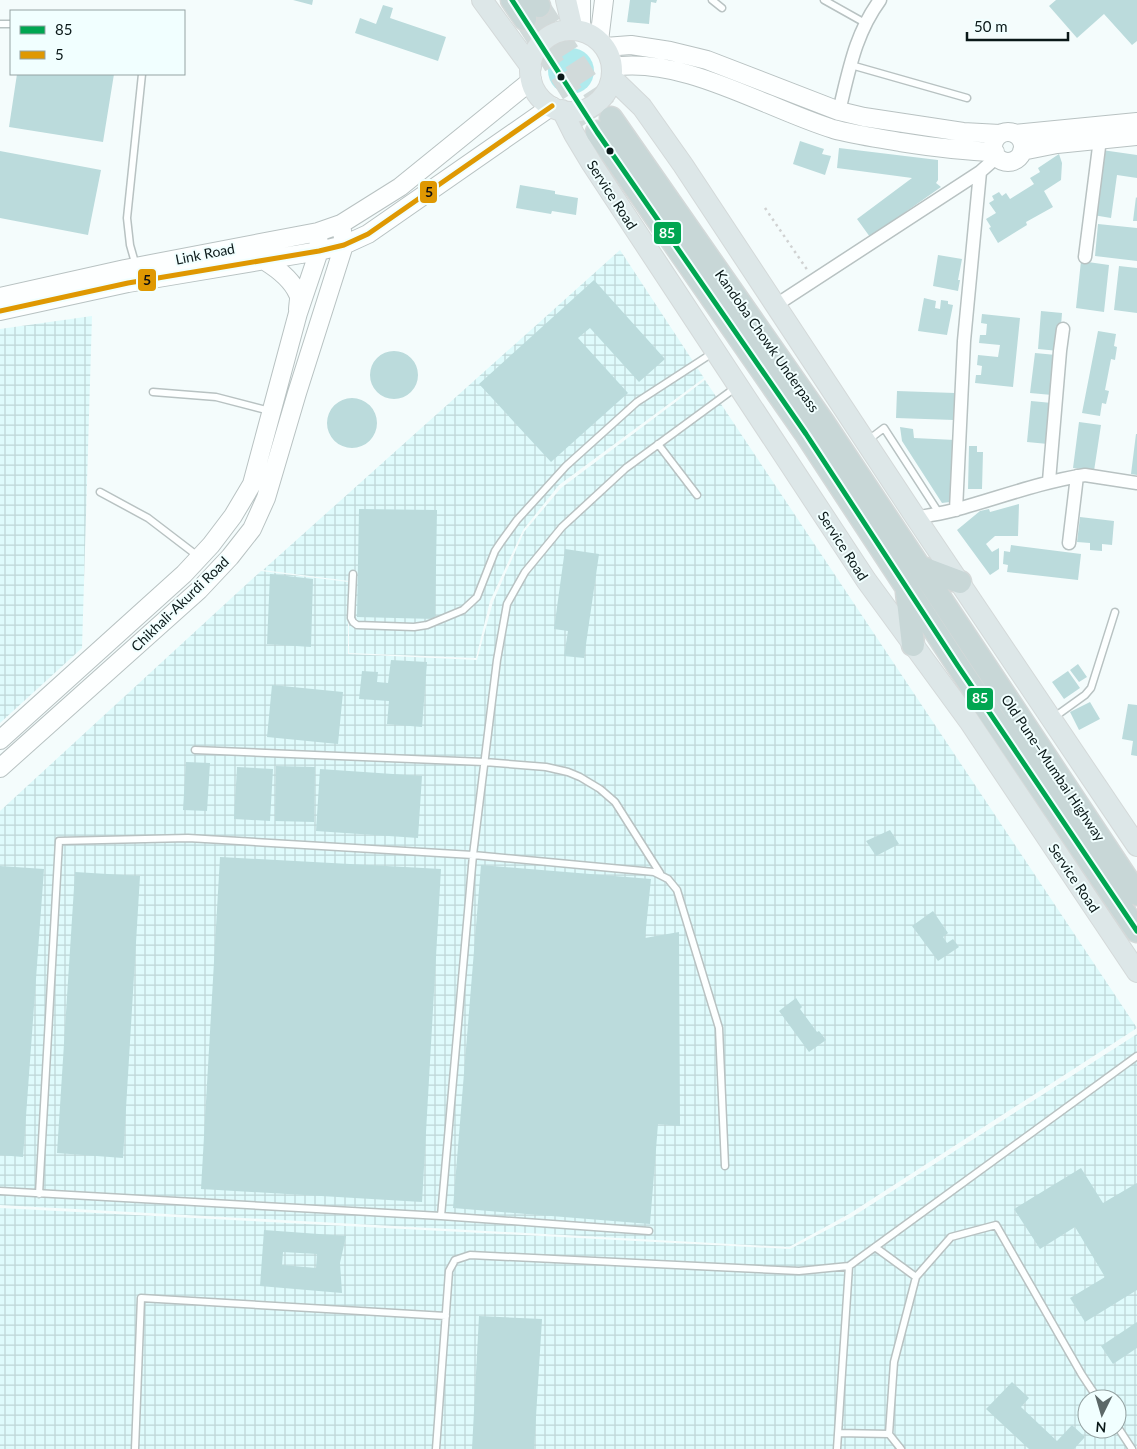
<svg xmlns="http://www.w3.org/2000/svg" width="1137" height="1449" font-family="Lato,sans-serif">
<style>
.industrial{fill:url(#industrial-grid);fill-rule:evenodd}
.green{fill:#afeaed}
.building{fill:#bbdbdc;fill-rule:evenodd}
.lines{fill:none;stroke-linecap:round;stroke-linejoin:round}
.highway-tunnel{stroke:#d1dada;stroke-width:22;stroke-dasharray:22 11;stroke-linecap:butt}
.lane-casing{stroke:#b8c2c2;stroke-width:9}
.street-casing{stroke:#b8c2c2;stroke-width:15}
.secondary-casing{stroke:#b8c2c2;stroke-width:20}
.primary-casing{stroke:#d4d9d9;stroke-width:22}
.highway-casing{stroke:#d4d9d9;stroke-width:25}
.path{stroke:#d0d2d2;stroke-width:2.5;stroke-dasharray:2.5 4;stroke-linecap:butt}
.lane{stroke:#fdffff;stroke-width:6}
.street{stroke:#fdffff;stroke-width:12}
.secondary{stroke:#fdffff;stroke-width:18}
.primary{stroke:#dde7e8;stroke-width:20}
.highway{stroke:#c8d7d7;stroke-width:22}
.bus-1-casing{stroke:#f1ffff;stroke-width:9}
.bus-2-casing{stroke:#f1ffff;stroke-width:9}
.bus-1{stroke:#00a651;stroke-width:5}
.bus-2{stroke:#df9802;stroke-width:5}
.bus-dot{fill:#0a1818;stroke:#f1ffff;stroke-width:2}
.labels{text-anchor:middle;stroke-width:4;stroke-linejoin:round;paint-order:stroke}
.street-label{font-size:14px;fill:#0a1818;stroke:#f1ffff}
.line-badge{stroke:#f1ffff;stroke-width:2}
.badge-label{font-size:14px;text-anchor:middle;font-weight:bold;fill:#fff}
.pale-badge-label{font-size:14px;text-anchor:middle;font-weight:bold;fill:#111}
</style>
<defs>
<pattern id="industrial-grid" width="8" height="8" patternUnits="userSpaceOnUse" patternTransform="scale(1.25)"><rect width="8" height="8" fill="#dffbfc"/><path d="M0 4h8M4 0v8" fill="none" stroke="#bed6d7"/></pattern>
</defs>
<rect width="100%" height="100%" fill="#f4fcfc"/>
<path class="industrial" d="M 620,250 L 704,378 L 559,485 L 523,530 L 490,601 L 476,658 L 349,653 L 349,581 L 263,570 Z
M 92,316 L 82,648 L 0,723 L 0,329 Z
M 705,380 L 1137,1028 L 849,1214 L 789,1247 L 0,1205 L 0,811 L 261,571 L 348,582 L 348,654 L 477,660 L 493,602 L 524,532 L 561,488 Z
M 1137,1034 L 1137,1449 L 0,1449 L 0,1208 L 790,1249 L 852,1217 ZM 1087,1399 L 1117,1399 L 1117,1429 L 1087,1429 Z"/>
<path class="green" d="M548 71a23 23 0 1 1 46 0a23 23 0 1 1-46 0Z"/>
<path class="building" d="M 293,0 L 313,0 L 312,5 Z
M 630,0 L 657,0 L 656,3 L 651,2 L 649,24 L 627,22 Z
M 1056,0 L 1137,0 L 1137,41 L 1132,45 L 1104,14 L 1077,38 L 1049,6 Z
M 383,5 L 393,8 L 390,18 L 446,37 L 438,61 L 355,33 L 360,18 L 376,24 Z
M 17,74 L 114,74 L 103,142 L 9,127 Z
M 800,141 L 824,149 L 822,154 L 831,156 L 825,175 L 793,164 Z
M 839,148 L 938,160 L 938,180 L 936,183 L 941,187 L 870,237 L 857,219 L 912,178 L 837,168 Z
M 1102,150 L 1137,155 L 1137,178 L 1117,175 L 1111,218 L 1093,215 Z
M 0,151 L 101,170 L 88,235 L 0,218 Z
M 1059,154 L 1062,163 L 1061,180 L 1044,191 L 1053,207 L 1026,222 L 1027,225 L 998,243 L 989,228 L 991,227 L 986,219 L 996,213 L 989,203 L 994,200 L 992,196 L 999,192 L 1002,196 L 1006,193 L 1010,199 L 1034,184 L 1030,178 L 1040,172 L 1038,168 Z
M 520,185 L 555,191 L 555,194 L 578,198 L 576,215 L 552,211 L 551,214 L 516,208 Z
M 1136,197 L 1137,198 L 1137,221 L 1133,221 Z
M 1098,224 L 1137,228 L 1137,261 L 1095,256 Z
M 938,255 L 962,259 L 958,280 L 960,280 L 958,291 L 933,286 Z
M 1081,261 L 1109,265 L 1104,312 L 1076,308 Z
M 1119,266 L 1137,268 L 1137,313 L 1114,310 Z
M 594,280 L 665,359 L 639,382 L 590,328 L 578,338 L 628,393 L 551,462 L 479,384 Z
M 924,298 L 936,301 L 935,308 L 940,309 L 941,300 L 948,301 L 948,304 L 953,305 L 947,335 L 918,331 Z
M 1041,311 L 1062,313 L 1059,351 L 1038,349 Z
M 982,314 L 1020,318 L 1013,387 L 975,383 L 976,375 L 981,375 L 982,366 L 977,365 L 978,355 L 998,357 L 1000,345 L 979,343 L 980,335 L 986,335 L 987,324 L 981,323 Z
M 1098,331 L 1116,334 L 1114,346 L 1117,347 L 1115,360 L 1111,359 L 1105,390 L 1109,391 L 1106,404 L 1102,403 L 1100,416 L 1082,413 Z
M370 375a24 24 0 1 1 48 0a24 24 0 1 1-48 0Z
M 1035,353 L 1056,355 L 1052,395 L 1030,393 Z
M 897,391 L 955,393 L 954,420 L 896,418 Z
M327 423a25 25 0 1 1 50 0a25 25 0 1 1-50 0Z
M 1031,401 L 1052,403 L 1048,444 L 1027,442 Z
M 1079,422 L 1101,425 L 1094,471 L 1073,468 Z
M 900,427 L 913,429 L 914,438 L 955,440 L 950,502 L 942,503 L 902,441 Z
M 1136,434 L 1137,434 L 1137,475 L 1131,474 Z
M 969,446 L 977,446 L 977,452 L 983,452 L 982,489 L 968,489 Z
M 1019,504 L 1018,536 L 995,536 L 986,544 L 992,552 L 999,548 L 999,569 L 990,575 L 957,530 L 980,511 L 989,509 L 990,512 Z
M 359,509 L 437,510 L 435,619 L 357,617 Z
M 1080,517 L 1114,521 L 1112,545 L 1102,544 L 1102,551 L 1090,550 L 1090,543 L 1077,542 Z
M 1011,545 L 1081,554 L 1078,580 L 1007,572 L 1008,565 L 1003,564 L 1004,551 L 1010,552 Z
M 565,549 L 599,554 L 584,658 L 564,656 L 568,631 L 554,629 Z
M 270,574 L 313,579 L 311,647 L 267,644 Z
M 391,660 L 427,662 L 422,727 L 387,724 L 389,701 L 359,699 L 362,671 L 378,672 L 377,682 L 388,683 Z
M 1078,664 L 1087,677 L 1079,682 L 1070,670 Z
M 1068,671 L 1080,688 L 1064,699 L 1052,682 Z
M 272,685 L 343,692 L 338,744 L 267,737 Z
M 1090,702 L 1100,719 L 1079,730 L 1070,712 Z
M 1128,704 L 1137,705 L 1137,756 L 1131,755 L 1133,741 L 1122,739 Z
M 186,762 L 210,763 L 207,811 L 183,810 Z
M 276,766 L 315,767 L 314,822 L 275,821 Z
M 237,767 L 273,769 L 270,821 L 234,819 Z
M 320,769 L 422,776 L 418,838 L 316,831 Z
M 890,830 L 899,844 L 876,856 L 866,841 Z
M 220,857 L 441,869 L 422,1202 L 201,1189 Z
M 481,865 L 651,879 L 645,938 L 679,932 L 680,1126 L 658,1124 L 650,1224 L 453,1208 Z
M 0,866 L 44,869 L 23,1157 L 0,1155 Z
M 75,872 L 140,876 L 123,1158 L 57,1153 Z
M 933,911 L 948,933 L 943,937 L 947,943 L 953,939 L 959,947 L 938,961 L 912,926 Z
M 796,998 L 802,1007 L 800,1009 L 817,1032 L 819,1031 L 826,1040 L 809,1052 L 779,1011 Z
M 1081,1168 L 1103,1203 L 1137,1183 L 1137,1290 L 1085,1322 L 1070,1298 L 1105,1277 L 1075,1227 L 1040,1249 L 1014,1209 Z
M 264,1230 L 346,1236 L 340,1263 L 342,1293 L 260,1286 ZM 283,1252 L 317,1254 L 316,1268 L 282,1265 Z
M 479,1316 L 542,1319 L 534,1449 L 472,1449 Z
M 1137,1322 L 1137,1348 L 1113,1364 L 1101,1346 Z
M 1012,1382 L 1029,1398 L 1021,1407 L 1057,1441 L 1072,1425 L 1085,1437 L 1074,1449 L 1029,1449 L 986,1409 Z"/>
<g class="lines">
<path class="highway-tunnel" d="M 539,6 L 611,118
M 525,19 L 597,132"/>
<defs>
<path id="lane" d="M 712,0 L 722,8
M 824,0 L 865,23
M 0,24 L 11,24
M 851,65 L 967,98
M 136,266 L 130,245 L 127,218 L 142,74
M 153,392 L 216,397 L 270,411
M 867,441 L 884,428 L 939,513
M 658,444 L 697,495
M 100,492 L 148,518 L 199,557
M 353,574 L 351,618 L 353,622 L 357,625 L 414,627 L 427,625 L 463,610 L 477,597 L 495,551 L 501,542 L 517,520 L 566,466 L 637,402 L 714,352
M 1053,718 L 1085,695 L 1091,688 L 1115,612
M 195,750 L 484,762 L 546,767 L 568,772 L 580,777 L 600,789 L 615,802 L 660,873
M 0,1191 L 441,1216 L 649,1231
M 39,1194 L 59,841 L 188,838 L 473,855 L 654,872 L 668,879 L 677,890 L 719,1028 L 725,1166
M 441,1216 L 473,855 L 497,660 L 507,604 L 525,572 L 562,527 L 626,468 L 735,388
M 875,1247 L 916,1277
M 1117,1426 L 1132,1449
M 838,1433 L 889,1434
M 135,1449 L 141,1298 L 446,1316
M 436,1449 L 449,1271 L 455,1260 L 470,1255 L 799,1271 L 849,1266 L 1137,1056
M 837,1449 L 849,1266
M 901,1449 L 889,1434 L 894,1362 L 916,1277 L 951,1237 L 996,1225 L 1082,1375 L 1098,1399"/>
<path id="street" d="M 839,111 C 849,71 855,34 880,0
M 1085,257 L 1100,139
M 776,305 L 980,172 L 997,157
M 1049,481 L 1060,351 L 1063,329
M 956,510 L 964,341 L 980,172
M 916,518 C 930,515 945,513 958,509 C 1001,497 1041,482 1085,475 L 1137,483
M 1069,543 L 1077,476"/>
<path id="secondary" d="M 581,0 L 581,31
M 599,41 L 604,0
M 605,47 L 631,45 L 670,51 L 707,60 L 839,111 L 864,117 L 963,132 L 1000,134
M 612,67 C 684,56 765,108 833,129 C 855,135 878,138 900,142 C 932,147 963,151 995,152
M993 147a15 15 0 1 1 30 0a15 15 0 1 1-30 0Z
M 1015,134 L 1137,122
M 1022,151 L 1057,144 L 1137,136
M 265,261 C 278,269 292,280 298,294 C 300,298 298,305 298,310
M 0,297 L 125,269 L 318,232 L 341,224 L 400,187 L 532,80
M 0,311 L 128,283 L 319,251 L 344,245 L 368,234 L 552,106
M 0,740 L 184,574 L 211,545 L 233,516 L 252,484 L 298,313 L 319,251 L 318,232
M 0,768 L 199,590 L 230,557 L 252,529 L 266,498 L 297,393 L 344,245 L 341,224"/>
<path id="primary" d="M 482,0 L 531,67
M 566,0 L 573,30
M530 71a41 41 0 1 1 82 0a41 41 0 1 1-82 0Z
M 612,78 L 642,107 L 683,165 L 916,518 L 1137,846
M 562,110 L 574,134 L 592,164 L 866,580 L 969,721 L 1137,972"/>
<path id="highway" d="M 512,0 L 525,19
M 535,0 L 539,6
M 611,118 L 823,422 L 1137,894
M 597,132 L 806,434 L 958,666 L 1137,931
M 920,567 L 960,582
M 907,592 L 913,645"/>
</defs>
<use href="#lane" class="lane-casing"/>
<use href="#street" class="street-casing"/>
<use href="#secondary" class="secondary-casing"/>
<use href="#primary" class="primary-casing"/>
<use href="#highway" class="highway-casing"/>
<path class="path" d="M 765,208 L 808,271"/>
<use href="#lane" class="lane"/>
<use href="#street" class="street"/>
<use href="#secondary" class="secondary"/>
<use href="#primary" class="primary"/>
<use href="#highway" class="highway"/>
<defs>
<path id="bus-1" d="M 512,0 L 597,132 L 806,434 L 958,666 L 1137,931"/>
<path id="bus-2" d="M 0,311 L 128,283 L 319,251 L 344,245 L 368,234 L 552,106"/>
</defs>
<use href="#bus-1" class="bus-1-casing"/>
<use href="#bus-2" class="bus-2-casing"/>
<use href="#bus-1" class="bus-1"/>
<use href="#bus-2" class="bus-2"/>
</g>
<g class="bus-dot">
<circle cx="561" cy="77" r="4.5"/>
<circle cx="610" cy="151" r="4.5"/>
</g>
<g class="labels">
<g class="street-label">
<text transform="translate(612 195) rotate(57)" y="5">Service Road</text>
<text transform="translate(205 254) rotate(-11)" y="5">Link Road</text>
<text transform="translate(767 341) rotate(55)" y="5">Kandoba Chowk Underpass</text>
<text transform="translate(843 546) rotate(57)" y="5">Service Road</text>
<text transform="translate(180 604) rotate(-44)" y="5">Chikhali-Akurdi Road</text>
<text transform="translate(1053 768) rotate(56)" y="5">Old Pune–Mumbai Highway</text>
<text transform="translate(1074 878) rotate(56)" y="5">Service Road</text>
</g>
</g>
<g class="line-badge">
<rect x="419" y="180" width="19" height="24" rx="5" fill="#df9802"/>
<rect x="653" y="221" width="29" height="24" rx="5" fill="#00a651"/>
<rect x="137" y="268" width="20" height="24" rx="5" fill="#df9802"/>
<rect x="966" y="687" width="28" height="24" rx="5" fill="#00a651"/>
</g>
<g class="badge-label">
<text x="667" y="238">85</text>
<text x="980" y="703">85</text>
</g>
<g class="pale-badge-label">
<text x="429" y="197">5</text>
<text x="147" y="285">5</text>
</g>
<rect x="10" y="10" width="175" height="65" fill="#f1ffff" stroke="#95a3a3"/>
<rect x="20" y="26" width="25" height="8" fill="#00a651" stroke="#95a3a3"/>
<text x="55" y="35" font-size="15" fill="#0a1818">85</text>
<rect x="20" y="51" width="25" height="8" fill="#df9802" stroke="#95a3a3"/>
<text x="55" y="60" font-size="15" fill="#0a1818">5</text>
<g transform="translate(1102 1414) rotate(185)"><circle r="24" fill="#f1ffff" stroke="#95a3a3"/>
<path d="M0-4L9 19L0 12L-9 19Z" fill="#5c6868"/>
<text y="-8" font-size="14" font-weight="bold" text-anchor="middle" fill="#0a1818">N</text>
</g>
<path d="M967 32v8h101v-8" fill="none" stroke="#0a1818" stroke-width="2.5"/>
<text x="974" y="32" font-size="15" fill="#0a1818" stroke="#f1ffff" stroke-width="4" paint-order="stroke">50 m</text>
</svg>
